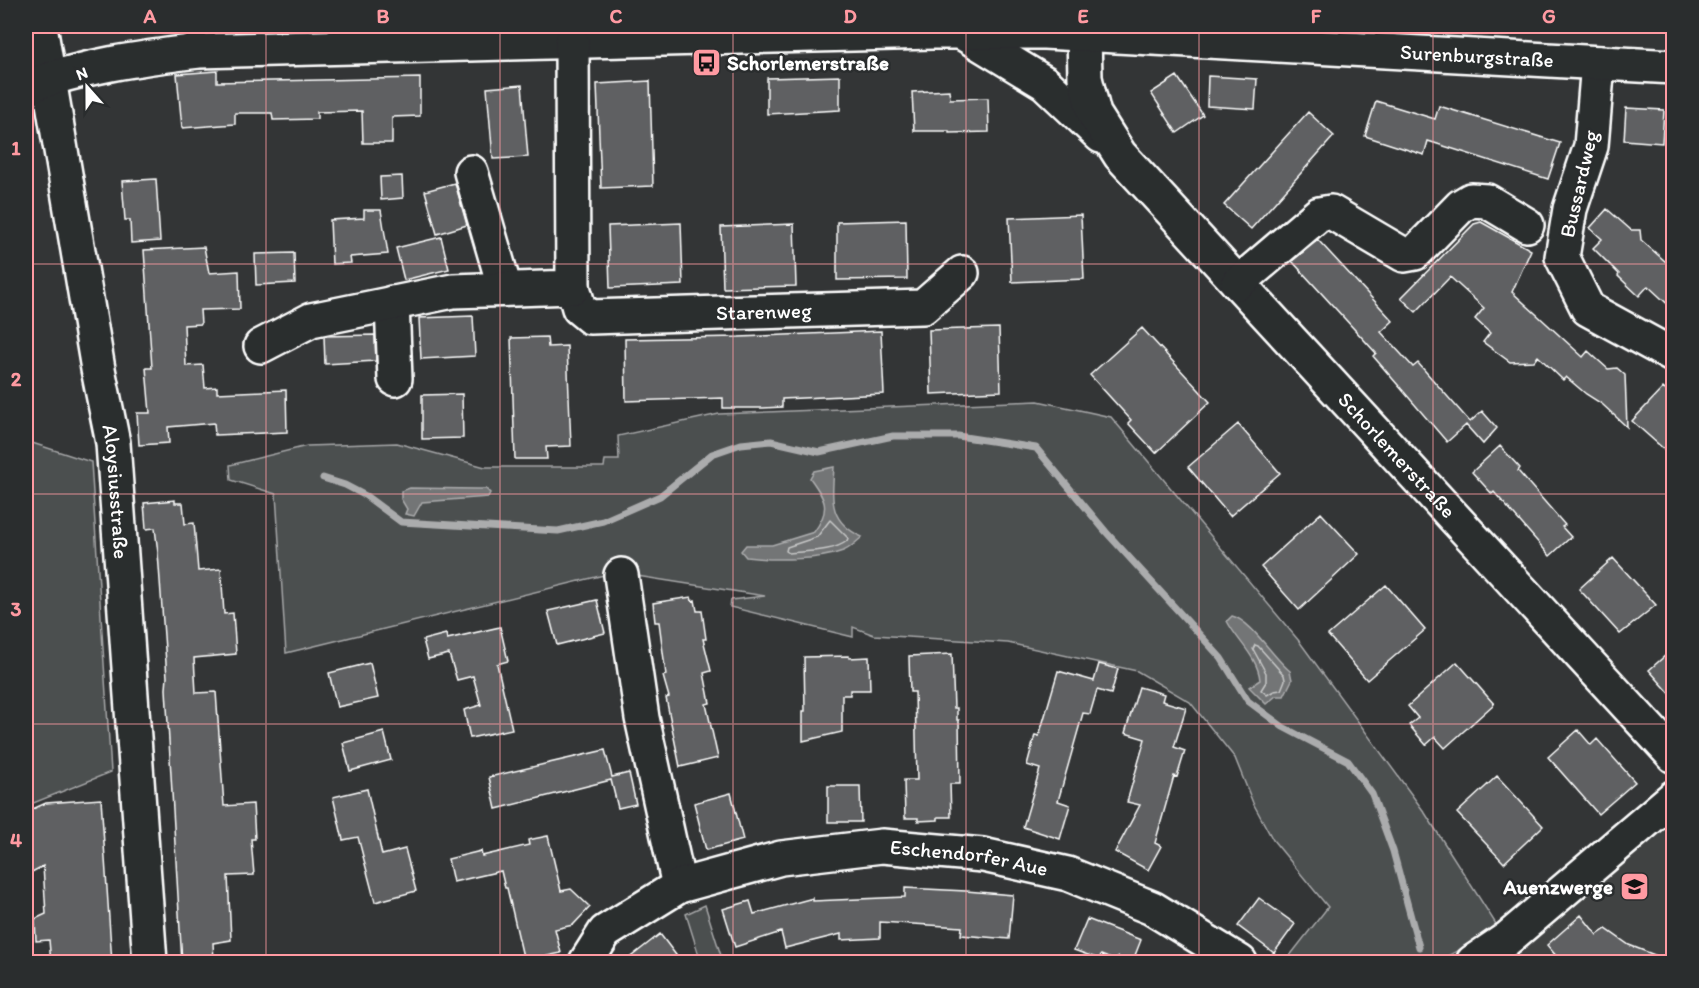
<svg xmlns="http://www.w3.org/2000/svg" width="1699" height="988" font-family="Itim,sans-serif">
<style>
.built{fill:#404243}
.green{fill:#4c4f50;stroke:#a6a7a8;stroke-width:1.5}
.water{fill:#737576;stroke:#abacad;stroke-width:1.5}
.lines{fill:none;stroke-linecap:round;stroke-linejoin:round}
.shore{stroke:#c7c8c8;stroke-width:1.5}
.stream{stroke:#abacad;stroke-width:7}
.building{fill:#5f6162;stroke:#fff;stroke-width:1.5}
.minor-casing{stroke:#fff;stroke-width:38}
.minor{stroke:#2a2d2e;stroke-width:33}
.grid{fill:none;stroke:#ff9aa2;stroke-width:1.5;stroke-opacity:0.55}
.labels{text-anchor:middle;stroke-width:5;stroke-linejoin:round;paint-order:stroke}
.street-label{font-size:21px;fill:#fff;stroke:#2a2d2e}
.poi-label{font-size:21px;font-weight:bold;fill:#fff;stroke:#2a2d2e;text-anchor:start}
.neatline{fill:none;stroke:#ff9aa2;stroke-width:2}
.grid-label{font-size:20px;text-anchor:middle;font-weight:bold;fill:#ff9aa2}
</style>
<rect width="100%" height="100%" fill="#333536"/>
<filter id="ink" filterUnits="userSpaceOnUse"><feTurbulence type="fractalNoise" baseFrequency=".0167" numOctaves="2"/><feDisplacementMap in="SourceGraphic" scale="12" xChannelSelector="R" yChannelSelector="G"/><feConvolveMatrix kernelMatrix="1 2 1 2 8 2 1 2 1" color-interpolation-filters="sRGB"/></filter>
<g filter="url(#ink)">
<path class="built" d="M 1673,821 L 1673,962 L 1523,962 L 1516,952 Z"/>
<path class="green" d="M 1038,401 L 1111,417 L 1299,641 L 1425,813 L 1496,924 L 1465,947 L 1436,962 L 1285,962 L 1328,907 L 1273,840 L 1253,803 L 1235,758 L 1190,702 L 1137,671 L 1008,643 L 874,635 L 853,627 L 853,637 L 730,607 L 731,600 L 765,596 L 637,576 L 608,574 L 286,653 L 276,494 L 231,480 L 230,465 L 307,446 L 397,443 L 485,467 L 604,467 L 605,460 L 619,460 L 618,436 L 719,414 Z
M 26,441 L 91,462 L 111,772 L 26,806 Z
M 705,905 L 723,962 L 701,962 L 686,914 Z"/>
<path class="water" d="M 834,467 C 832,500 828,521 862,537 C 856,542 850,549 843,551 C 817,561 773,560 746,557 L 741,551 L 746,545 L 772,545 L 814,532 C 831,509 826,500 810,478 L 814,471 Z
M 410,488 L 476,489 L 486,489 L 490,493 L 488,497 L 422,502 L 414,516 L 405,514 L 407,509 L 401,499 L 401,491 Z
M 1232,616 C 1252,621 1273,658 1290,671 L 1292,680 L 1284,696 L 1276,696 L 1266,704 L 1249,687 L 1260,680 C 1258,657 1237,641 1227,621 Z"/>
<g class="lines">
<path class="shore" d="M 830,520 L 848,538 L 847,541 C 833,552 807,551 789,553 L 786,551 L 787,547 L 817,537 Z
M 1255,645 L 1258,646 L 1284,675 L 1285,680 L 1281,690 L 1274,691 L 1267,695 L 1261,690 L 1266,682 L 1266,673 L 1253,649 Z"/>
<path class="stream" d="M 323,478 L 345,485 L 366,496 L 401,522 L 558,531 L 603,521 L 660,496 L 712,454 L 741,444 L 771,441 L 819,452 L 893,436 L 958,436 L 1036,448 L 1106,532 L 1221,658 L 1248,701 L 1283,727 L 1348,761 L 1372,794 L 1393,851 L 1419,947"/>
</g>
<path class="building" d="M 217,71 L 217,82 L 420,78 L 420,116 L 392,117 L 392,143 L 363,143 L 362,111 L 317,112 L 317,119 L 273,120 L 272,113 L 235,113 L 235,124 L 182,128 L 177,74 Z
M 840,76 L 840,110 L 767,114 L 767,78 Z
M 1177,76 L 1203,115 L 1177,133 L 1151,93 Z
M 1208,76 L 1257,79 L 1255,109 L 1207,106 Z
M 650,81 L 653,186 L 601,188 L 597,84 Z
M 522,85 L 528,157 L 493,159 L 487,88 Z
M 949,90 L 950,99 L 988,98 L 989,132 L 949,133 L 949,131 L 914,131 L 912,92 Z
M 1376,101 L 1435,119 L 1439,106 L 1560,143 L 1548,179 L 1428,141 L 1424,155 L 1365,136 Z
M 1626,108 L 1664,110 L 1662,143 L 1624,140 Z
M 1308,112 L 1334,136 L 1251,229 L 1224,205 Z
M 402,176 L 403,198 L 381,200 L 380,177 Z
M 156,179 L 160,241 L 131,243 L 130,220 L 125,220 L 122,181 Z
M 455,183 L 467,225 L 437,234 L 425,191 Z
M 1607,209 L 1631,230 L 1640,230 L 1641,240 L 1674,269 L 1674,310 L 1648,286 L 1639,296 L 1618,276 L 1619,274 L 1593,248 L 1602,239 L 1590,228 Z
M 364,210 L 381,210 L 388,254 L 350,257 L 351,263 L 332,264 L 330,220 L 364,218 Z
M 1081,215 L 1084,279 L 1012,282 L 1009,218 Z
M 906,220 L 907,279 L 837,280 L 837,222 Z
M 1481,222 L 1531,250 L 1512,292 L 1583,357 L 1588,351 L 1608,369 L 1617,368 L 1625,375 L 1627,427 L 1602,404 L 1586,394 L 1566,377 L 1563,380 L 1538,356 L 1534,361 L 1510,362 L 1483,342 L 1490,333 L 1475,319 L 1484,308 L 1450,277 L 1416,312 L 1401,298 L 1474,224 Z
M 681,223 L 683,285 L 610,288 L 608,226 Z
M 794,224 L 796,286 L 723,288 L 721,227 Z
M 441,237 L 449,269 L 404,280 L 396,248 Z
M 1318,240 L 1393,321 L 1381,332 L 1413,367 L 1418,363 L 1470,422 L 1482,411 L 1497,428 L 1483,444 L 1466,425 L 1447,442 L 1373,356 L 1376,353 L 1292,261 Z
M 204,247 L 209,273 L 239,271 L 240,309 L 200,310 L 201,324 L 184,325 L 186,366 L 203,365 L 205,388 L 217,387 L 217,393 L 286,390 L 287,432 L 215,435 L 214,423 L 168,427 L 169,443 L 139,445 L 137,413 L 150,413 L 146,368 L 152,368 L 144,250 Z
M 294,253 L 295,283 L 256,285 L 255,254 Z
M 473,316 L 475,356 L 421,359 L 419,318 Z
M 999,328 L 1001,391 L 931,394 L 929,330 Z
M 1142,328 L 1210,402 L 1156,453 L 1128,423 L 1131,420 L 1090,375 Z
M 881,331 L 884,394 L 782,399 L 782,407 L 763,408 L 723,408 L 723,398 L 626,401 L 625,339 L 739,337 Z
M 375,335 L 376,361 L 325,364 L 324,336 Z
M 547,337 L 548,347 L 567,346 L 571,446 L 546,447 L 547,459 L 515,459 L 511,338 Z
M 1663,388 L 1674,398 L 1674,458 L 1632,421 Z
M 462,394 L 463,438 L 422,439 L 422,395 Z
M 1238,424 L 1280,473 L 1230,516 L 1188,467 Z
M 1500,446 L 1520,468 L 1518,471 L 1565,525 L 1562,527 L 1571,537 L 1550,556 L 1494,492 L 1492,494 L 1472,472 Z
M 175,500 L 175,503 L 183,503 L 185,524 L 194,523 L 198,571 L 221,569 L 224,614 L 233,613 L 236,654 L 194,658 L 196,693 L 216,692 L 224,806 L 253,804 L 255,839 L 251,839 L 254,875 L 228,876 L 231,940 L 213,943 L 214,961 L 188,963 L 182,963 L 179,913 L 166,689 L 167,677 L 158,553 L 155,528 L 146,529 L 144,503 Z
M 1321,513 L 1359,554 L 1299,610 L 1261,567 Z
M 1613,558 L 1656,605 L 1620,634 L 1579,589 Z
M 1386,585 L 1425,630 L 1367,680 L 1328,635 Z
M 691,597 L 692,601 L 695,600 L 697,611 L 702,611 L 706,639 L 703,639 L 711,671 L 704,673 L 710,703 L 706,704 L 718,758 L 680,767 L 666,698 L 669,697 L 663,676 L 666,675 L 659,622 L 655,622 L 653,603 Z
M 597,600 L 605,633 L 557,645 L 548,611 Z
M 500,627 L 508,661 L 497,664 L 512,729 L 470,738 L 464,710 L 481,705 L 473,676 L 457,680 L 449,654 L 428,659 L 423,640 L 446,634 L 447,639 Z
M 1674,648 L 1674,698 L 1649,670 Z
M 952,654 L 954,708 L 957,708 L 957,720 L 959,720 L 960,784 L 950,784 L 951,817 L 938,817 L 938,820 L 918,821 L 918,818 L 905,818 L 904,780 L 917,780 L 915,692 L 910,692 L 909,656 Z
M 849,656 L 849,658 L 869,657 L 870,690 L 850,690 L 850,695 L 842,695 L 842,732 L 803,741 L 803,711 L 805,711 L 804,657 Z
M 1457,662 L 1494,704 L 1445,748 L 1435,737 L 1426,745 L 1409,725 L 1418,718 L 1408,706 Z
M 370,663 L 378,698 L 337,707 L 329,673 Z
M 1099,664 L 1118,669 L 1111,694 L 1097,690 L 1090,714 L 1083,713 L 1058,801 L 1070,805 L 1060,839 L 1023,827 L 1040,769 L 1027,765 L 1035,735 L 1039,736 L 1058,671 L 1094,681 Z
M 1139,687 L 1164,694 L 1162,701 L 1186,708 L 1174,747 L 1185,751 L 1177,777 L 1174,776 L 1155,843 L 1161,846 L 1148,870 L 1115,852 L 1140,805 L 1127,802 L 1145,739 L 1125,733 Z
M 1578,730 L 1591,745 L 1597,739 L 1635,782 L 1598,814 L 1548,757 Z
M 384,732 L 391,760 L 350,771 L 343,743 Z
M 605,750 L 612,777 L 629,773 L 636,804 L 618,808 L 611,780 L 496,809 L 489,777 Z
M 1497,776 L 1543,826 L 1504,863 L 1457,813 Z
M 828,786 L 860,786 L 861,822 L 828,822 Z
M 367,789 L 382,855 L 405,849 L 416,891 L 375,902 L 358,837 L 343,840 L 333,797 Z
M 731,793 L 743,840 L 706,850 L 694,803 Z
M 101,799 L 112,963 L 51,963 L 49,940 L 36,941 L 35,919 L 46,914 L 43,866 L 32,872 L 26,859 L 26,812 L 46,803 Z
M 548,836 L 561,891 L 571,889 L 590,907 L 573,925 L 555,929 L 561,953 L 524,961 L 507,888 L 505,888 L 501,871 L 453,882 L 448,859 L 481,851 L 482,856 L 529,845 L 528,840 Z
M 905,888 L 966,891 L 1013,895 L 1009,939 L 961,935 L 962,927 L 880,922 L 880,938 L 841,940 L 841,934 L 785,948 L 781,932 L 735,947 L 723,909 L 750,901 L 754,914 L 813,898 L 813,901 L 905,897 Z
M 1259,898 L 1295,924 L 1274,953 L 1238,926 Z
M 1581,915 L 1597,935 L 1606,929 L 1629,945 L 1670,961 L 1670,963 L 1562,963 L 1547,945 Z
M 1087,919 L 1141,940 L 1132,963 L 1118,957 L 1116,961 L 1101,955 L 1099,959 L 1074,950 Z
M 660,934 L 682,963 L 623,963 Z"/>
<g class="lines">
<defs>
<g id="minor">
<path id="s1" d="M 40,26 L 98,369 L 113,443 L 150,962"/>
<path d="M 961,32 L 1045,83 L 1101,136"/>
<path id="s2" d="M 1084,34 L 1085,78 L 1094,114 L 1120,155 L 1674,756"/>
<path d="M 1598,63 L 1591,146 L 1570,209 L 1562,257 L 1588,309 L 1674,356"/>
<path id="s3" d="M 26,87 C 82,66 140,58 199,51 L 933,32 L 1044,32 L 1674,67"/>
<path d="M 471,172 L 505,289"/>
<path d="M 1238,283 L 1319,214 L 1331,212 L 1404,255 L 1415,253 L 1461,206 L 1471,200 L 1487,201 L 1527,225"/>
<path id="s4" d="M 573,287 L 579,308 L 590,317 L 923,307 L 962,273"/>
<path d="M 392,303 L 395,379"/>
<path d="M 261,346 L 311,320 L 453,291 L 573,287 L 572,42"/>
<path d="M 621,575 L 642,718 L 679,886"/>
<path id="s5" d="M 586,962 L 605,932 L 679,886 L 781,858 L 882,846 L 983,855 L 1068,874 L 1152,908 L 1240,962"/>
<path d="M 1473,962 L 1507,939 L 1674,797"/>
</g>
</defs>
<use href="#minor" class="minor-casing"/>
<use href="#minor" class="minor"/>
</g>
</g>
<path class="grid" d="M 266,26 L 266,962M 500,26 L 500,962M 733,26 L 733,962M 966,26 L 966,962M 1199,26 L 1199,962M 1433,26 L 1433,962M 26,264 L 1674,264M 26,494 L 1674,494M 26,724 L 1674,724"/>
<defs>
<symbol id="bus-square" viewBox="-11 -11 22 22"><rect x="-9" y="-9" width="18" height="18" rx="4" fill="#ff9aa2" stroke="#2a2d2e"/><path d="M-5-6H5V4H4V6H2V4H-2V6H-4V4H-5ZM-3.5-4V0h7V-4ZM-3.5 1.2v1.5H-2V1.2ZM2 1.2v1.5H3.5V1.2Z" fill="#111"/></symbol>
<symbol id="school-square" viewBox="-11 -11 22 22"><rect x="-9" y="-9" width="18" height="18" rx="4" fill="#ff9aa2" stroke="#2a2d2e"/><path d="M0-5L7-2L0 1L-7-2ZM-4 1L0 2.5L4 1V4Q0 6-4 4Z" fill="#111"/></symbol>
</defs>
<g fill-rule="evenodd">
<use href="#bus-square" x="690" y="46" width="33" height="33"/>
<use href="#school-square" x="1618" y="870" width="33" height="33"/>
</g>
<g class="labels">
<g class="street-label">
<text dy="7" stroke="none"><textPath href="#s3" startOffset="1456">Surenburgstraße</textPath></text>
<text transform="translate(1579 184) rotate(-77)" y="7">Bussardweg</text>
<text dy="7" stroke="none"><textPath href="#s4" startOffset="210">Starenweg</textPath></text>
<text dy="7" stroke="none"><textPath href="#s2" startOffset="538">Schorlemerstraße</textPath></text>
<text dy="7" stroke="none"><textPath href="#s1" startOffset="472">Aloysiusstraße</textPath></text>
<text dy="7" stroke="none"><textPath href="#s5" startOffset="418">Eschendorfer Aue</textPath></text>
</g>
<g class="poi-label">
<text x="727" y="70">Schorlemerstraße</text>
<text x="1613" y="894" text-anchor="end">Auenzwerge</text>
</g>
</g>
<rect width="1699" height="988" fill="none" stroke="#2a2d2e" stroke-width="66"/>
<g transform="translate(87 87) rotate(339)" stroke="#2a2d2e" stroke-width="4.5" paint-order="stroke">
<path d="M0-4.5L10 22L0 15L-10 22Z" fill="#ffffff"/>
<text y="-9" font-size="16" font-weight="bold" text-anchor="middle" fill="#ffffff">N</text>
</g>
<rect x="33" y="33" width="1633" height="922" class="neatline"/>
<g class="grid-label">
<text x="150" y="23">A</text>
<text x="383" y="23">B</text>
<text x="616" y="23">C</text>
<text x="850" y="23">D</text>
<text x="1083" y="23">E</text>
<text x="1316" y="23">F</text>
<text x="1549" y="23">G</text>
<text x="16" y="155">1</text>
<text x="16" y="386">2</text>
<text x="16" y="616">3</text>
<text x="16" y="847">4</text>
</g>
</svg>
